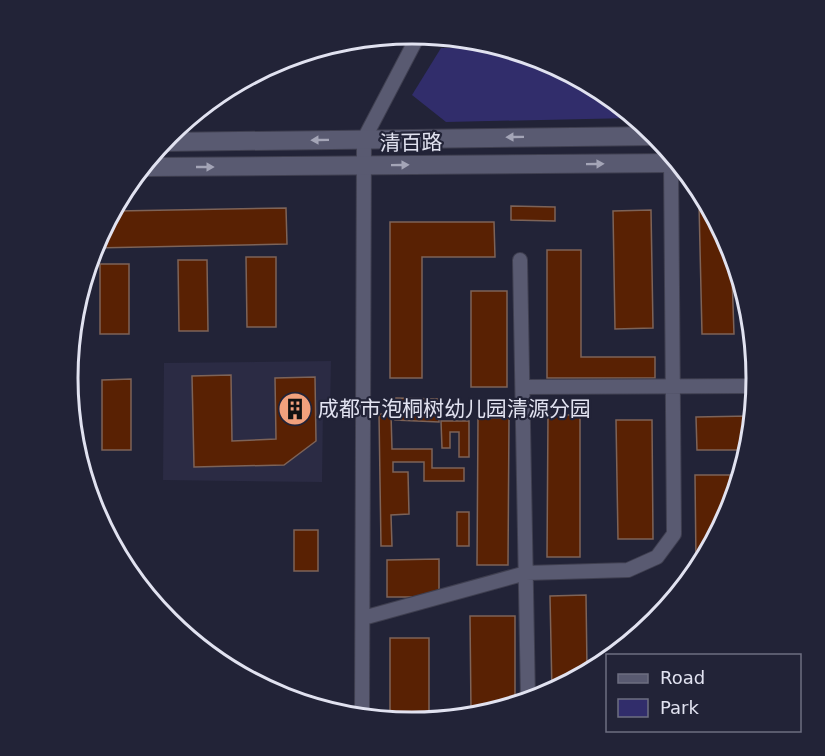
<svg xmlns="http://www.w3.org/2000/svg" width="825" height="756" font-family="'DejaVu Sans','Noto Sans SC',sans-serif">
<style>
.built{fill:#2b2b44}
.green{fill:#312d6b}
.building{fill:#592103;stroke:#7d6358;stroke-width:1.5}
.lines{fill:none;stroke-linecap:round;stroke-linejoin:round}
.street-casing{stroke:#3f3f50;stroke-width:16}
.secondary-casing{stroke:#3f3f50;stroke-width:20}
.street{stroke:#595a71;stroke-width:14}
.secondary{stroke:#595a71;stroke-width:18}
.oneway{fill:#a4a5b7}
.labels{text-anchor:middle;stroke-width:4.5;stroke-linejoin:round;paint-order:stroke}
.street-label{font-size:21px;fill:#e1e2f0;stroke:#222337}
.poi-label{font-size:21px;fill:#e1e2f0;stroke:#222337;text-anchor:start}
.rim{fill:none;stroke:#e1e2f0;stroke-width:3}
</style>
<rect width="100%" height="100%" fill="#222337"/>
<path class="built" d="M 331,361 L 330,410 L 323,409 L 322,482 L 163,480 L 164,363 Z"/>
<path class="green" d="M 441,48 L 486,48 L 545,59 L 632,118 L 446,122 L 412,95 Z"/>
<path class="building" d="M 699,204 L 703,204 L 731,246 L 734,334 L 702,334 Z
M 511,206 L 555,207 L 555,221 L 511,220 Z
M 286,208 L 287,244 L 94,248 L 117,211 Z
M 651,210 L 653,328 L 615,329 L 613,211 Z
M 390,222 L 494,222 L 495,257 L 422,257 L 422,378 L 390,378 Z
M 547,250 L 581,250 L 581,357 L 655,357 L 655,378 L 547,378 Z
M 246,257 L 276,257 L 276,327 L 247,327 Z
M 178,260 L 207,260 L 208,331 L 179,331 Z
M 100,264 L 129,264 L 129,334 L 100,334 Z
M 471,291 L 507,291 L 507,387 L 471,387 Z
M 231,375 L 232,441 L 276,439 L 275,378 L 315,377 L 316,441 L 284,465 L 194,467 L 192,376 Z
M 131,379 L 131,450 L 102,450 L 102,380 Z
M 396,398 L 439,399 L 439,422 L 395,420 Z
M 379,414 L 391,414 L 392,449 L 432,449 L 432,468 L 464,468 L 464,481 L 424,481 L 424,462 L 393,462 L 393,472 L 408,472 L 409,514 L 391,515 L 392,546 L 381,546 Z
M 548,415 L 580,415 L 580,557 L 547,557 Z
M 750,416 L 743,450 L 697,450 L 696,417 Z
M 478,418 L 509,418 L 508,565 L 477,565 Z
M 616,420 L 652,420 L 653,539 L 618,539 Z
M 441,421 L 469,421 L 469,457 L 459,457 L 459,432 L 450,432 L 450,448 L 442,448 Z
M 695,475 L 730,475 L 731,511 L 696,563 Z
M 457,512 L 469,512 L 469,546 L 457,546 Z
M 294,530 L 318,530 L 318,571 L 294,571 Z
M 439,559 L 439,597 L 387,597 L 387,560 Z
M 586,595 L 587,668 L 552,692 L 550,596 Z
M 470,616 L 515,616 L 515,703 L 471,711 Z
M 390,638 L 429,638 L 429,720 L 412,723 L 390,718 Z"/>
<g class="lines">
<defs>
<path id="street" d="M 520,260 L 528,700
M 523,387 L 756,386
M 363,618 L 526,573 L 628,570 L 657,557 L 674,534 L 671,163
M 362,713 L 364,139 L 419,34"/>
<path id="secondary" d="M 163,142 L 658,136
M 147,167 L 676,163"/>
</defs>
<use href="#street" class="street-casing"/>
<use href="#secondary" class="secondary-casing"/>
<use href="#street" class="street"/>
<use href="#secondary" class="secondary"/>
</g>
<defs><path id="oneway-solid" d="M-6-.8H1V-3.2L6.5 0L1 3.2V.8H-6Z" transform="scale(1.5)"/></defs>
<g class="oneway">
<use href="#oneway-solid" transform="translate(515 137) rotate(179)"/>
<use href="#oneway-solid" transform="translate(320 140) rotate(179)"/>
<use href="#oneway-solid" transform="translate(595 164) rotate(-1)"/>
<use href="#oneway-solid" transform="translate(400 165) rotate(-1)"/>
<use href="#oneway-solid" transform="translate(205 167)"/>
</g>
<defs>
<symbol id="building-disc" viewBox="-11 -11 22 22"><circle r="9.5" fill="#f1a17d" stroke="#222337"/><path d="M-4-6H4V6H1V3H-1V6H-4ZM-2.5-4.3h1.7v1.8h-1.7ZM.8-4.3h1.7v1.8H.8ZM-2.5-1h1.7V.8h-1.7ZM.8-1h1.7V.8H.8Z" fill="#111"/></symbol>
</defs>
<g fill-rule="evenodd">
<use href="#building-disc" x="276" y="390" width="38" height="38"/>
</g>
<g class="labels">
<g class="street-label">
<text transform="translate(411 143) rotate(-1)" y="7">清百路</text>
</g>
<g class="poi-label">
<text x="318" y="416">成都市泡桐树幼儿园清源分园</text>
</g>
</g>
<path d="M0 0H825V756H0ZM78 378a334 334 0 1 1 668 0a334 334 0 1 1-668 0Z" fill="#222337" fill-rule="evenodd"/>
<path class="rim" d="M78 378a334 334 0 1 1 668 0a334 334 0 1 1-668 0Z"/>
<rect x="606" y="654" width="195" height="78" fill="#222337" stroke="#6e6f81" stroke-width="1.5"/>
<rect x="618" y="674" width="30" height="9" fill="#595a71" stroke="#6e6f81" stroke-width="1.5"/>
<text x="660" y="684" font-size="18" fill="#e1e2f0">Road</text>
<rect x="618" y="699" width="30" height="18" fill="#312d6b" stroke="#6e6f81" stroke-width="1.5"/>
<text x="660" y="714" font-size="18" fill="#e1e2f0">Park</text>
</svg>
